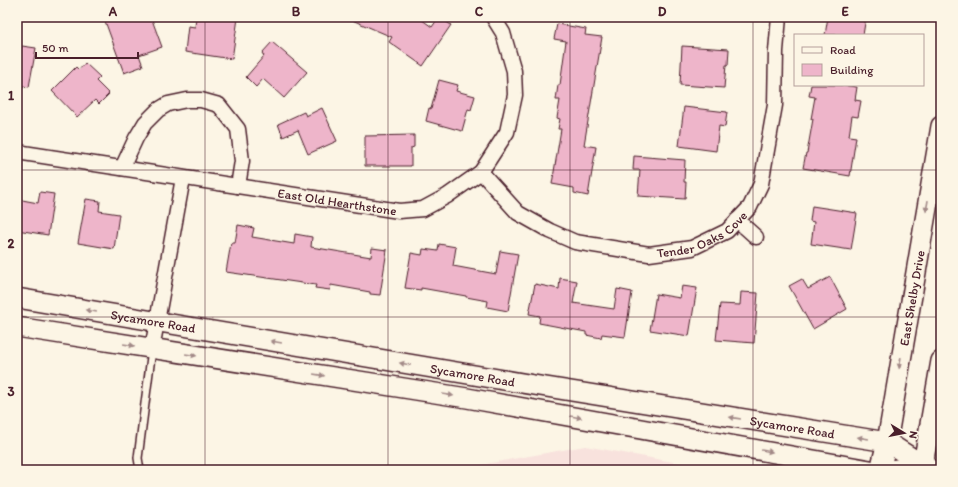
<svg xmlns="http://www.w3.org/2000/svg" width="958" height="487" font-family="Itim,sans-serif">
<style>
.built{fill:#f8e2dd}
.building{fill:#eeb5ca;stroke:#4a1f2b}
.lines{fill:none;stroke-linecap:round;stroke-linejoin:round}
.lane-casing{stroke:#4a1f2b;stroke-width:10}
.street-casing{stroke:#4a1f2b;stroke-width:17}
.secondary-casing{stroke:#4a1f2b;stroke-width:22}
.lane{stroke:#fcf5e5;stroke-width:7}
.street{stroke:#fcf5e5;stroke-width:14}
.secondary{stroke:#fcf5e5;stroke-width:19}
.oneway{fill:#a38a88}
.grid{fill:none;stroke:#4a1f2b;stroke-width:1;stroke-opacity:0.55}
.labels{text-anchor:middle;stroke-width:3;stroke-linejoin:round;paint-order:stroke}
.street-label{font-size:13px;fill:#4a1f2b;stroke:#fcf5e5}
.neatline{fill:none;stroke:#4a1f2b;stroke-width:1.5}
.grid-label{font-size:13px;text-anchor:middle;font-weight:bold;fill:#4a1f2b}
</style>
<rect width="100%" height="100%" fill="#fcf5e5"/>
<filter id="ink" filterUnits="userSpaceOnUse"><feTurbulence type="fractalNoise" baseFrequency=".025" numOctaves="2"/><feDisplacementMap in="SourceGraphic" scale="8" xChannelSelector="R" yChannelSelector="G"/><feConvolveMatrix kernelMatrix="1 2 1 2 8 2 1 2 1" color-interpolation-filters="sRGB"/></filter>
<g filter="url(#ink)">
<path class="built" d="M 585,446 L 717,470 L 452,470 Z"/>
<path class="building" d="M 118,17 L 151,17 L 162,47 L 139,55 L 143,66 L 124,73 L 105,21 Z
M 196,17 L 229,17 L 238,18 L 232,59 L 185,52 L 188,26 L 195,27 Z
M 345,17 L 418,17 L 432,27 L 439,17 L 451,25 L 423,66 L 389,42 L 392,37 Z
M 828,17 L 866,17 L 863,35 L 825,35 Z
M 557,24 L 586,29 L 585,35 L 602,37 L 584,145 L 596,147 L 588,196 L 574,193 L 574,188 L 552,184 L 561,129 L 558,129 L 560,119 L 557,118 L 560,100 L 556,100 L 558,85 L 560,85 L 566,41 L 554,39 Z
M 272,42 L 307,72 L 284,98 L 263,79 L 256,87 L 246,77 L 264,56 L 262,53 Z
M 22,46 L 36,48 L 29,87 L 17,85 L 17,48 L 21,49 Z
M 682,46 L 729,49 L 728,65 L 726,65 L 724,88 L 680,85 Z
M 85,63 L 100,77 L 96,81 L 109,94 L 99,104 L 95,100 L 77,117 L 52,91 L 76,67 L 79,70 Z
M 439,80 L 458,85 L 456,91 L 475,96 L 471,110 L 468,109 L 462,131 L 426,121 L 429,108 L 431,109 Z
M 811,85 L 841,85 L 857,87 L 855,100 L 861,101 L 858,117 L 852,116 L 849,136 L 856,137 L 850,176 L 803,168 L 806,153 L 807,153 L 813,119 L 811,119 L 815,97 L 809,96 Z
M 684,107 L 727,112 L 725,127 L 719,126 L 716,151 L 679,146 Z
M 322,108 L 337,141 L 308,154 L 298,130 L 283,137 L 278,124 L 304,112 L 306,116 Z
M 414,135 L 414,147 L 411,148 L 411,166 L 365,166 L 365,136 Z
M 634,156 L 685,160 L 684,182 L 686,182 L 685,199 L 638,196 L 640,170 L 633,170 Z
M 40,192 L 54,194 L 48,235 L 17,230 L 17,199 L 38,203 Z
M 86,199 L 100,201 L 99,211 L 119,214 L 114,249 L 78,243 Z
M 812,206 L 857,213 L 851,250 L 811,244 L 814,222 L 810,221 Z
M 238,225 L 254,228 L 252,237 L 294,244 L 295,234 L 312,237 L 311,247 L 371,257 L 372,248 L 387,250 L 380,295 L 370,294 L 370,292 L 331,285 L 330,290 L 315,288 L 316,285 L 226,272 L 231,243 L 235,243 Z
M 439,244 L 456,247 L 453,266 L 496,274 L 500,251 L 518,254 L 508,311 L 487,307 L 488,301 L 466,297 L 466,296 L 421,288 L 421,290 L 405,288 L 411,253 L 422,255 L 423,249 L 438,251 Z
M 830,277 L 847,309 L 813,329 L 789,286 L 802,279 L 808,289 Z
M 560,278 L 577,281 L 573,303 L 614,309 L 617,289 L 632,292 L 625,337 L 602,334 L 601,338 L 586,335 L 586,332 L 539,323 L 540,316 L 529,314 L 535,284 L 559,289 Z
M 682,286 L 697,288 L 689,336 L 650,330 L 656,294 L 680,298 Z
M 741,292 L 758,293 L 754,343 L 716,340 L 720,304 L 740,305 Z"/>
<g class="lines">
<defs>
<path id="lane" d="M 140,470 L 138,458 L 152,349"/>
<g id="street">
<path id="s1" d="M 17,152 L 399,211 L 423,209 L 447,196 L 481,172 L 507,132 L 515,95 L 514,71 L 503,33 L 493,17"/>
<path d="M 122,168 L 136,138 L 145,123 L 158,110 L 168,104 L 187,100 L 201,100 L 219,105 L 238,129 L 242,161 L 238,186"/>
<path id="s2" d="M 481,172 L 518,213 L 550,231 L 575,242 L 649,254 L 692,248 L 727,231 L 750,207 L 761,184 L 775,105 L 776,51 L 779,17"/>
<path d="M 737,220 L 756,237"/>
<path d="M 152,349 L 183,178"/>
<path d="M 923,465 L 941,469"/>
</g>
<g id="secondary">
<path id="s3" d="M 17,298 L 540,386 L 887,442 L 923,465"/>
<path d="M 17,327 L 467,398 L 870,470"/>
<path id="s4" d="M 880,470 L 887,442 L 941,126"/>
<path d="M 891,470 L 923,465"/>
<path d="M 922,470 L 941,361"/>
</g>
</defs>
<use href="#lane" class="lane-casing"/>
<use href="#street" class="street-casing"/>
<use href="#secondary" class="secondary-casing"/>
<use href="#lane" class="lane"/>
<use href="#street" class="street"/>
<use href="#secondary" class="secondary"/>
</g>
<defs><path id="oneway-solid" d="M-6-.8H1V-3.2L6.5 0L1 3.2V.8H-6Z"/></defs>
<g class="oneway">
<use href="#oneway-solid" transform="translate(927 206) rotate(100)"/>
<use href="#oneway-solid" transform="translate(91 311) rotate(-170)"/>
<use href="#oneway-solid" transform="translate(276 342) rotate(-170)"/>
<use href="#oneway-solid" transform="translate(129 345) rotate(9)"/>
<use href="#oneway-solid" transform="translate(191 355) rotate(9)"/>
<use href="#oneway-solid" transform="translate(900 363) rotate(99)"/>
<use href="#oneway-solid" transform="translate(405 364) rotate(-170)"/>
<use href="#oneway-solid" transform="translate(319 375) rotate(9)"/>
<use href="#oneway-solid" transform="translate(448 395) rotate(9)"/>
<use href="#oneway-solid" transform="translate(576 417) rotate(10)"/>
<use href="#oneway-solid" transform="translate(735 418) rotate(-171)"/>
<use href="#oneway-solid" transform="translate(863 438) rotate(-171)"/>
<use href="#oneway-solid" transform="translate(767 451) rotate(10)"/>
</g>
</g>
<path class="grid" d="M 205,17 L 205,470M 388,17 L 388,470M 570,17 L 570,470M 753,17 L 753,470M 17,170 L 941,170M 17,317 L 941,317"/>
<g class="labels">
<g class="street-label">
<text dy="5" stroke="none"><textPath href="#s1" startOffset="324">East Old Hearthstone</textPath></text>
<text dy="5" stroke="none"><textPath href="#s2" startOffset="252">Tender Oaks Cove</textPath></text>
<text dy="5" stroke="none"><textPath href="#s4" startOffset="175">East Shelby Drive</textPath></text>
<text dy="5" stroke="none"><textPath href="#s3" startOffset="138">Sycamore Road</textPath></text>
<text dy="5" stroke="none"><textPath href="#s3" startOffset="462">Sycamore Road</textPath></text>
<text dy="5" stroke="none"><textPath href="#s3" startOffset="786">Sycamore Road</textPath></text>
</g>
</g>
<rect width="958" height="487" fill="none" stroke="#fcf5e5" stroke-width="44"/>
<rect x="794" y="34" width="130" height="52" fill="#fcf5e5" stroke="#b59f9b"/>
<rect x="802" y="47" width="20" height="6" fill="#fcf5e5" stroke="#b59f9b"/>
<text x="830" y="54" font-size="12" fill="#4a1f2b">Road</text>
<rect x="802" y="64" width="20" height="12" fill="#eeb5ca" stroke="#b59f9b"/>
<text x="830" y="74" font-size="12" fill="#4a1f2b">Building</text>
<g transform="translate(904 433) rotate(100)" stroke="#fcf5e5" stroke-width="3" paint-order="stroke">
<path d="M0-3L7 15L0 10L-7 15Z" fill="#4a1f2b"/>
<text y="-6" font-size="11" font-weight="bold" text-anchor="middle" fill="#4a1f2b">N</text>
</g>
<path d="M36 52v6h102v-6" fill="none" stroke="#4a1f2b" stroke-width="2"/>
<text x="42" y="52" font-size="12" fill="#4a1f2b" stroke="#fcf5e5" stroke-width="3" paint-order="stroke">50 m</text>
<rect x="22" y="22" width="914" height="443" class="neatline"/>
<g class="grid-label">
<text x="113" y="16">A</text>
<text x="296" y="16">B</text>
<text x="479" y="16">C</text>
<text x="662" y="16">D</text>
<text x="845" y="16">E</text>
<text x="11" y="100">1</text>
<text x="11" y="248">2</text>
<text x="11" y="396">3</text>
</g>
</svg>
